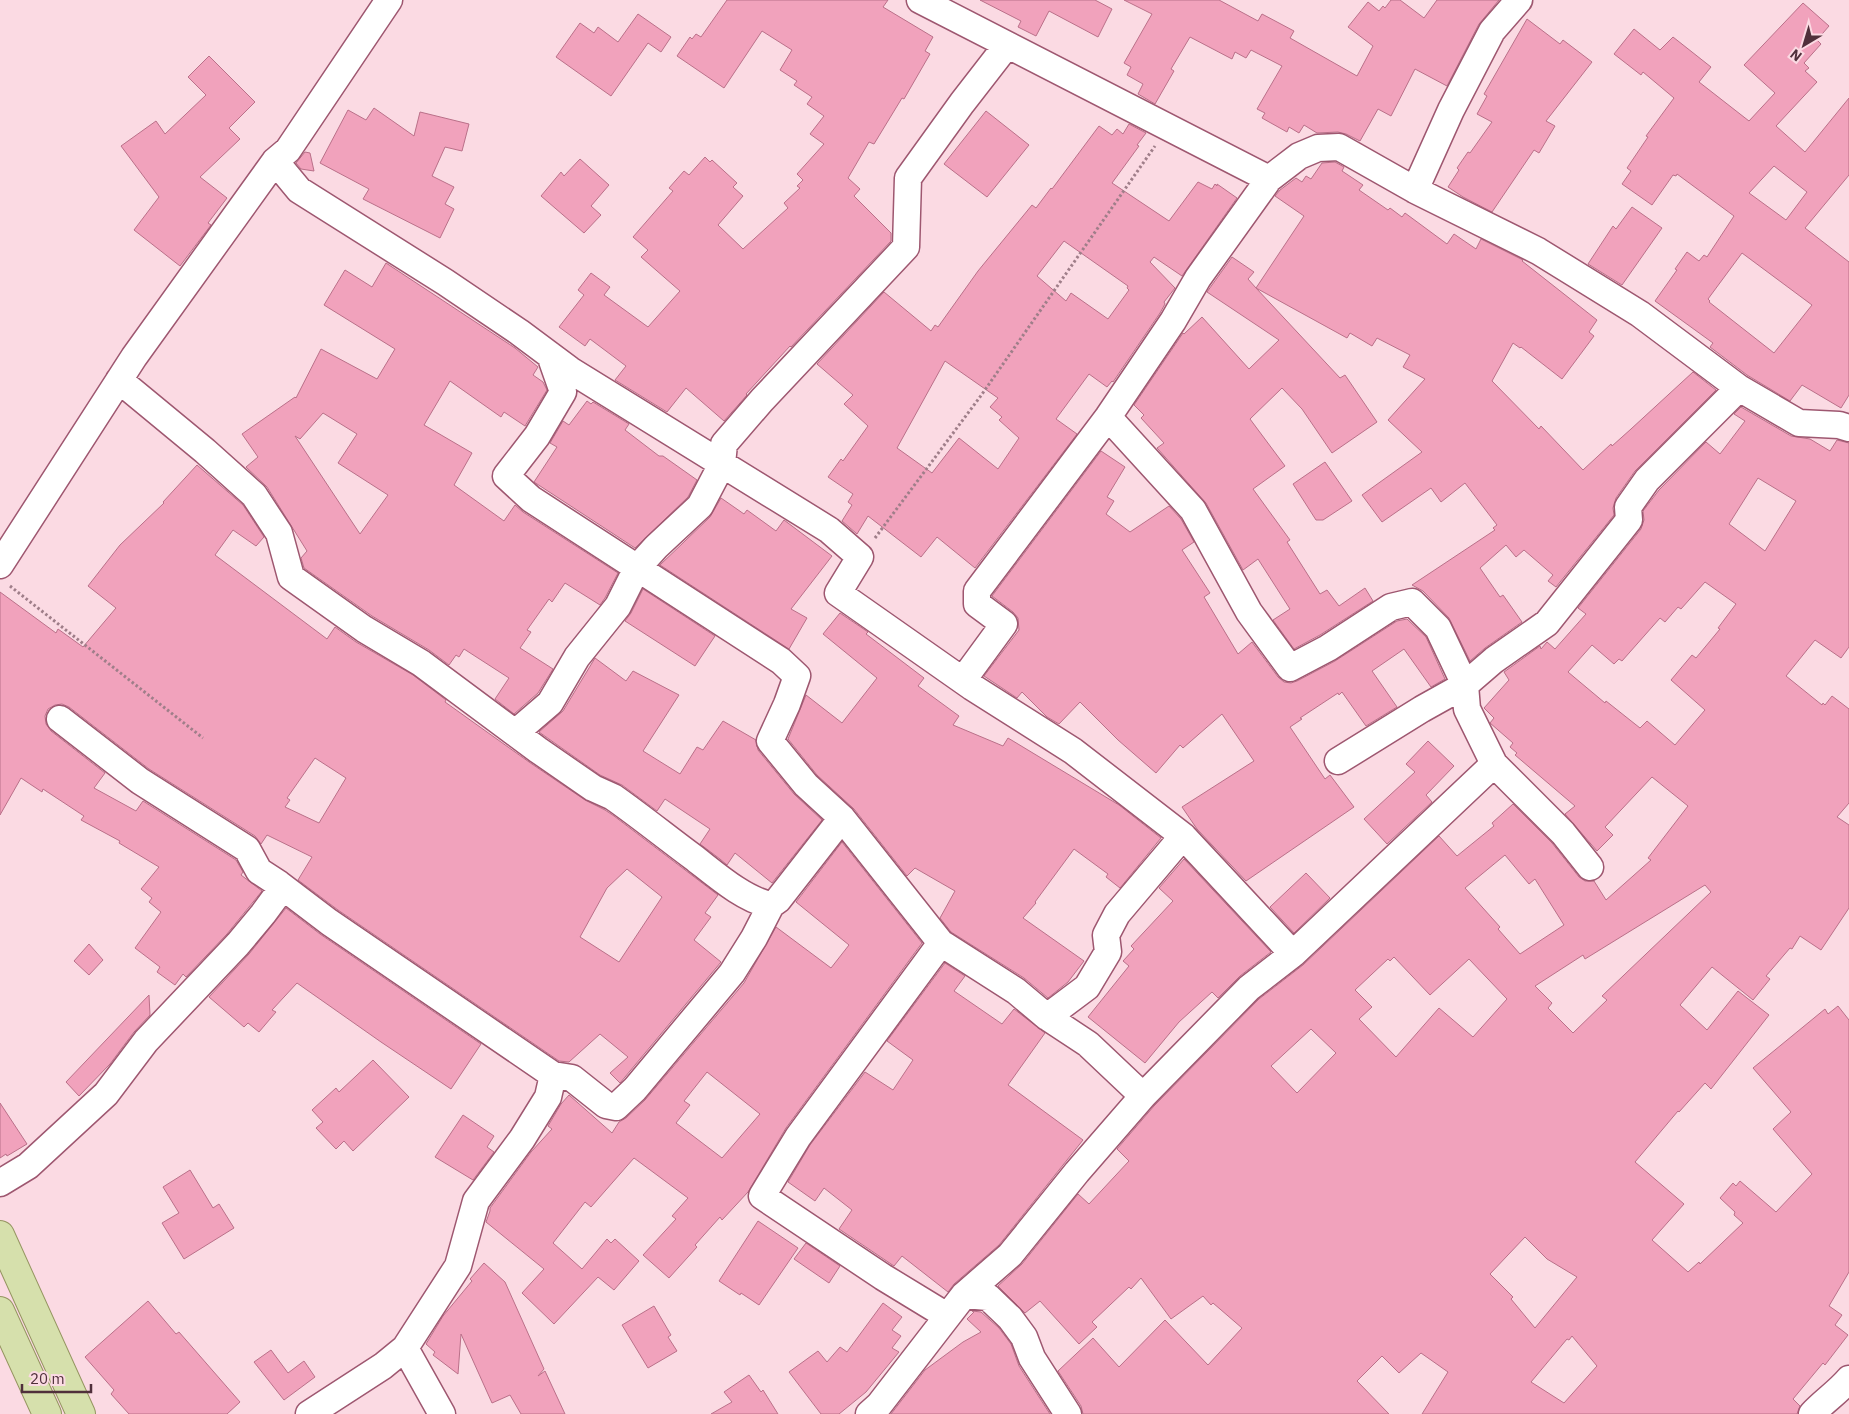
<svg xmlns="http://www.w3.org/2000/svg" width="1849" height="1414" font-family="'IBM Plex Sans',sans-serif">
<style>
.building{fill:#f1a2bc;stroke:#ba7089;fill-rule:evenodd}
.lines{fill:none;stroke-linecap:round;stroke-linejoin:round}
.minor-casing{stroke:#9e5770;stroke-width:29}
.primary-casing{stroke:#959561;stroke-width:30}
.path{stroke:#9f7e89;stroke-width:3;stroke-dasharray:2.5 2.5;stroke-linecap:butt}
.minor{stroke:#fff;stroke-width:26}
.primary{stroke:#d6e0ac;stroke-width:28}
</style>
<rect width="100%" height="100%" fill="#fbdae3"/>
<path class="building" d="M 727,0 L 888,0 L 883,7 L 933,37 L 925,51 L 930,54 L 904,99 L 902,98 L 874,144 L 869,142 L 848,178 L 860,189 L 854,196 L 891,233 L 891,241 L 791,347 L 790,346 L 746,394 L 747,395 L 724,421 L 686,388 L 667,412 L 615,380 L 626,366 L 590,339 L 585,346 L 559,327 L 584,295 L 578,290 L 591,273 L 610,287 L 604,295 L 648,327 L 680,291 L 641,257 L 648,250 L 633,237 L 673,191 L 669,188 L 684,171 L 689,175 L 705,157 L 710,162 L 712,160 L 737,183 L 733,187 L 743,196 L 718,225 L 743,249 L 788,208 L 784,203 L 800,188 L 797,186 L 803,180 L 797,174 L 824,144 L 810,134 L 824,116 L 807,104 L 812,97 L 794,85 L 797,81 L 780,70 L 792,50 L 762,31 L 724,88 L 677,56 L 690,37 L 692,39 L 696,34 L 701,37 Z
M 980,0 L 1095,0 L 1112,9 L 1098,37 L 1049,11 L 1036,36 L 1018,27 L 1021,21 Z
M 1124,0 L 1219,0 L 1258,21 L 1262,14 L 1294,31 L 1290,38 L 1357,76 L 1373,46 L 1348,27 L 1368,2 L 1379,11 L 1383,6 L 1385,8 L 1391,0 L 1400,0 L 1424,18 L 1437,0 L 1499,0 L 1479,24 L 1447,86 L 1415,69 L 1391,116 L 1378,109 L 1360,141 L 1346,134 L 1338,132 L 1317,133 L 1304,125 L 1299,133 L 1289,127 L 1287,132 L 1262,118 L 1265,113 L 1257,109 L 1282,66 L 1251,50 L 1246,58 L 1235,52 L 1232,59 L 1190,37 L 1171,69 L 1174,71 L 1155,104 L 1138,94 L 1143,84 L 1127,75 L 1131,67 L 1124,63 L 1152,14 Z
M 1803,3 L 1829,26 L 1817,40 L 1821,44 L 1804,63 L 1809,68 L 1805,71 L 1817,82 L 1776,126 L 1805,152 L 1849,98 L 1849,175 L 1805,228 L 1849,262 L 1849,395 L 1841,408 L 1802,385 L 1790,401 L 1747,375 L 1710,347 L 1713,343 L 1655,301 L 1677,270 L 1675,269 L 1687,252 L 1699,261 L 1704,255 L 1707,257 L 1734,216 L 1677,174 L 1676,176 L 1673,175 L 1652,205 L 1622,184 L 1631,171 L 1627,168 L 1648,137 L 1646,136 L 1674,98 L 1643,72 L 1641,75 L 1614,54 L 1634,29 L 1660,50 L 1673,37 L 1711,67 L 1699,82 L 1749,121 L 1775,93 L 1744,65 ZM 1774,166 L 1807,192 L 1786,220 L 1749,193 ZM 1742,253 L 1812,305 L 1774,353 L 1709,302 L 1710,301 L 1708,299 Z
M 638,14 L 671,37 L 661,52 L 648,43 L 611,96 L 556,57 L 580,23 L 594,33 L 598,27 L 618,42 Z
M 1527,19 L 1560,44 L 1563,40 L 1592,62 L 1546,121 L 1555,126 L 1539,153 L 1534,150 L 1492,212 L 1463,197 L 1448,187 L 1459,170 L 1457,168 L 1468,152 L 1470,153 L 1492,122 L 1477,114 L 1487,96 L 1484,94 Z
M 209,56 L 255,102 L 229,128 L 240,139 L 200,177 L 227,198 L 208,223 L 211,225 L 180,266 L 134,230 L 159,197 L 121,146 L 156,121 L 165,134 L 206,95 L 188,77 Z
M 374,108 L 414,136 L 420,112 L 469,124 L 462,151 L 445,147 L 432,176 L 454,187 L 445,204 L 454,209 L 440,238 L 363,199 L 369,189 L 320,163 L 348,110 L 366,120 Z
M 986,111 L 1029,145 L 987,197 L 944,164 Z
M 1129,124 L 1146,133 L 1137,145 L 1139,146 L 1112,183 L 1169,221 L 1198,182 L 1212,189 L 1215,184 L 1217,186 L 1217,184 L 1237,198 L 1182,276 L 1154,257 L 1150,262 L 1175,288 L 1164,302 L 1165,304 L 1160,313 L 1113,382 L 1112,381 L 1107,387 L 1089,374 L 1056,419 L 1077,434 L 975,568 L 937,537 L 921,557 L 868,516 L 857,534 L 842,521 L 852,505 L 848,502 L 853,494 L 828,477 L 841,459 L 843,461 L 868,426 L 844,404 L 853,395 L 817,364 L 884,292 L 931,331 L 935,325 L 938,327 L 978,271 L 1032,205 L 1036,208 L 1051,188 L 1052,189 L 1099,126 L 1112,135 L 1117,129 L 1123,134 ZM 1064,241 L 1128,286 L 1127,288 L 1129,290 L 1108,319 L 1071,293 L 1066,301 L 1037,276 ZM 945,361 L 998,398 L 990,407 L 1002,417 L 999,420 L 1019,438 L 998,469 L 959,438 L 932,473 L 897,448 Z
M 305,152 L 310,153 L 314,171 L 301,169 L 296,163 Z
M 580,159 L 609,185 L 591,206 L 601,215 L 584,233 L 541,196 L 561,172 L 564,176 Z
M 1335,162 L 1344,167 L 1342,171 L 1363,185 L 1359,190 L 1388,210 L 1390,208 L 1402,217 L 1405,213 L 1447,244 L 1454,234 L 1476,249 L 1481,239 L 1523,260 L 1522,261 L 1597,320 L 1589,332 L 1594,336 L 1562,379 L 1521,347 L 1520,348 L 1513,343 L 1492,381 L 1539,429 L 1541,426 L 1583,470 L 1611,444 L 1612,446 L 1631,429 L 1693,372 L 1716,390 L 1635,471 L 1616,498 L 1613,508 L 1614,515 L 1556,587 L 1548,581 L 1553,575 L 1524,550 L 1516,557 L 1506,545 L 1480,568 L 1500,597 L 1503,595 L 1522,622 L 1485,648 L 1470,661 L 1449,618 L 1423,591 L 1412,585 L 1495,530 L 1493,528 L 1497,525 L 1465,483 L 1441,502 L 1431,488 L 1382,522 L 1362,495 L 1422,452 L 1388,420 L 1425,379 L 1403,367 L 1410,355 L 1377,338 L 1372,346 L 1350,333 L 1347,338 L 1256,288 L 1340,378 L 1345,375 L 1377,422 L 1332,453 L 1302,409 L 1282,388 L 1250,419 L 1285,466 L 1253,489 L 1290,540 L 1287,542 L 1320,594 L 1327,590 L 1339,606 L 1365,588 L 1373,601 L 1320,635 L 1294,649 L 1273,620 L 1290,609 L 1258,559 L 1243,570 L 1206,503 L 1157,448 L 1164,443 L 1141,418 L 1144,415 L 1134,405 L 1183,333 L 1184,334 L 1202,317 L 1249,369 L 1279,340 L 1207,292 L 1232,257 L 1254,272 L 1248,279 L 1256,288 L 1304,216 L 1275,196 L 1280,190 L 1296,178 L 1302,182 L 1306,176 L 1311,179 L 1322,163 Z
M 1632,207 L 1662,228 L 1622,285 L 1588,264 L 1613,226 L 1616,229 Z
M 386,263 L 515,348 L 538,367 L 533,375 L 543,382 L 547,390 L 525,426 L 504,412 L 501,417 L 450,381 L 424,425 L 472,453 L 454,485 L 504,521 L 515,505 L 523,512 L 618,573 L 605,598 L 600,605 L 565,583 L 552,602 L 549,599 L 527,630 L 531,632 L 520,648 L 553,669 L 538,693 L 514,714 L 495,699 L 509,678 L 464,649 L 459,657 L 456,655 L 449,665 L 429,650 L 372,616 L 304,568 L 301,558 L 307,551 L 267,487 L 246,467 L 258,457 L 242,434 L 295,397 L 296,398 L 321,349 L 377,379 L 395,349 L 324,305 L 345,270 L 372,287 ZM 323,413 L 357,434 L 338,463 L 388,495 L 360,534 L 295,436 L 300,439 Z
M 587,401 L 591,404 L 593,402 L 629,424 L 625,430 L 659,456 L 663,456 L 697,480 L 688,497 L 635,548 L 534,482 L 557,447 L 550,443 L 563,421 L 569,425 Z
M 1741,407 L 1791,436 L 1810,439 L 1830,451 L 1837,440 L 1849,443 L 1849,647 L 1841,658 L 1815,640 L 1786,676 L 1822,705 L 1823,703 L 1825,705 L 1832,696 L 1849,709 L 1849,803 L 1837,817 L 1849,825 L 1849,908 L 1821,950 L 1800,936 L 1792,949 L 1790,948 L 1766,976 L 1770,979 L 1753,1000 L 1712,967 L 1680,1005 L 1707,1030 L 1738,991 L 1769,1015 L 1711,1089 L 1705,1083 L 1679,1112 L 1678,1111 L 1635,1162 L 1684,1204 L 1652,1240 L 1688,1272 L 1699,1262 L 1700,1264 L 1743,1223 L 1734,1215 L 1735,1212 L 1720,1198 L 1733,1183 L 1736,1186 L 1740,1181 L 1776,1212 L 1812,1174 L 1773,1129 L 1791,1112 L 1753,1068 L 1825,1009 L 1828,1014 L 1838,1006 L 1849,1020 L 1849,1272 L 1829,1306 L 1842,1315 L 1835,1325 L 1848,1335 L 1825,1365 L 1823,1363 L 1793,1399 L 1800,1406 L 1797,1414 L 1422,1414 L 1448,1372 L 1421,1353 L 1399,1373 L 1382,1356 L 1357,1381 L 1389,1414 L 1083,1414 L 1081,1406 L 1058,1371 L 1093,1338 L 1119,1367 L 1165,1320 L 1208,1365 L 1242,1328 L 1213,1303 L 1211,1305 L 1203,1296 L 1171,1319 L 1141,1278 L 1131,1289 L 1129,1287 L 1092,1322 L 1097,1327 L 1079,1344 L 1040,1301 L 1025,1313 L 998,1286 L 1022,1264 L 1078,1194 L 1089,1204 L 1129,1161 L 1117,1149 L 1154,1106 L 1259,999 L 1303,965 L 1439,836 L 1457,856 L 1494,826 L 1492,823 L 1513,804 L 1552,843 L 1579,877 L 1585,881 L 1594,881 L 1606,900 L 1651,860 L 1648,858 L 1688,806 L 1652,777 L 1605,827 L 1613,835 L 1597,851 L 1565,814 L 1575,806 L 1515,755 L 1517,753 L 1510,747 L 1513,743 L 1490,723 L 1494,718 L 1484,708 L 1509,680 L 1504,672 L 1540,646 L 1541,649 L 1547,642 L 1555,649 L 1586,614 L 1578,608 L 1641,529 L 1644,520 L 1643,511 L 1659,490 L 1706,442 L 1720,454 L 1745,421 L 1734,414 ZM 1758,478 L 1796,501 L 1765,551 L 1729,524 ZM 1705,582 L 1736,604 L 1718,628 L 1720,629 L 1696,658 L 1692,655 L 1671,680 L 1705,710 L 1675,745 L 1647,721 L 1640,728 L 1606,701 L 1605,703 L 1568,672 L 1592,645 L 1614,664 L 1619,659 L 1622,661 L 1660,618 L 1665,622 L 1678,607 L 1681,609 ZM 1505,855 L 1529,884 L 1535,879 L 1564,925 L 1520,954 L 1498,929 L 1500,927 L 1465,888 ZM 1705,885 L 1711,892 L 1602,996 L 1607,1000 L 1573,1033 L 1548,1008 L 1552,1003 L 1535,986 L 1583,955 L 1585,959 ZM 1394,957 L 1430,995 L 1469,959 L 1507,999 L 1473,1037 L 1439,1008 L 1396,1057 L 1359,1019 L 1372,1007 L 1355,990 L 1388,959 L 1390,961 ZM 1311,1029 L 1336,1053 L 1297,1093 L 1271,1066 ZM 1525,1237 L 1547,1259 L 1577,1277 L 1535,1328 L 1511,1299 L 1513,1297 L 1490,1274 ZM 1572,1336 L 1597,1366 L 1564,1403 L 1531,1382 L 1567,1339 L 1569,1340 Z
M 1101,451 L 1125,467 L 1107,497 L 1114,501 L 1106,514 L 1130,532 L 1169,506 L 1181,519 L 1194,542 L 1182,550 L 1210,593 L 1204,597 L 1238,654 L 1252,642 L 1278,677 L 1284,682 L 1291,683 L 1297,681 L 1335,661 L 1397,621 L 1407,619 L 1426,637 L 1445,679 L 1431,687 L 1404,649 L 1372,671 L 1397,707 L 1366,726 L 1342,692 L 1339,695 L 1338,693 L 1300,718 L 1302,719 L 1290,727 L 1325,779 L 1330,775 L 1354,807 L 1246,881 L 1197,829 L 1182,807 L 1254,761 L 1222,714 L 1183,748 L 1180,745 L 1156,773 L 1118,740 L 1080,702 L 1059,724 L 1047,717 L 1022,692 L 1017,698 L 984,676 L 1019,630 L 1018,618 L 1013,612 L 992,596 Z
M 1325,462 L 1352,501 L 1323,520 L 1316,520 L 1293,484 Z
M 197,465 L 243,505 L 264,537 L 256,546 L 233,530 L 215,555 L 327,639 L 335,627 L 356,642 L 413,675 L 446,700 L 445,702 L 529,762 L 585,800 L 605,810 L 614,816 L 718,895 L 705,913 L 711,917 L 694,940 L 721,962 L 620,1083 L 610,1073 L 628,1057 L 600,1034 L 569,1062 L 559,1061 L 338,910 L 298,880 L 312,857 L 267,835 L 261,844 L 255,836 L 149,769 L 69,707 L 62,704 L 55,705 L 48,709 L 45,716 L 46,724 L 51,731 L 105,773 L 94,788 L 136,811 L 143,801 L 236,860 L 243,872 L 241,875 L 262,891 L 227,934 L 186,977 L 183,974 L 175,985 L 157,972 L 160,967 L 135,948 L 161,912 L 149,902 L 152,898 L 141,889 L 159,867 L 119,843 L 120,841 L 81,820 L 84,816 L 43,789 L 42,792 L 21,778 L 0,815 L 0,592 L 56,633 L 58,629 L 83,647 L 116,608 L 88,586 L 120,545 L 164,503 L 163,502 ZM 315,758 L 346,778 L 319,823 L 285,807 L 290,800 L 287,798 ZM 627,869 L 662,897 L 619,962 L 580,937 L 607,888 Z
M 721,498 L 744,514 L 747,510 L 776,531 L 784,520 L 832,556 L 791,609 L 807,618 L 789,649 L 660,565 L 710,517 Z
M 643,589 L 715,636 L 695,666 L 625,621 L 631,613 Z
M 840,613 L 868,632 L 866,634 L 924,678 L 918,686 L 959,716 L 953,725 L 1003,746 L 1008,738 L 1119,805 L 1161,838 L 1120,888 L 1106,877 L 1108,874 L 1074,849 L 1035,902 L 1036,903 L 1023,918 L 1084,961 L 1068,982 L 1048,998 L 1024,978 L 951,932 L 940,918 L 955,891 L 915,868 L 907,876 L 854,809 L 817,775 L 788,739 L 806,695 L 842,723 L 877,678 L 823,634 Z
M 595,658 L 626,681 L 633,671 L 679,695 L 643,751 L 680,774 L 697,747 L 703,750 L 723,721 L 756,740 L 758,750 L 794,794 L 822,820 L 772,883 L 735,853 L 727,865 L 720,859 L 700,844 L 710,829 L 665,799 L 657,811 L 622,785 L 600,775 L 539,732 L 563,711 Z
M 1428,741 L 1454,766 L 1426,795 L 1432,802 L 1387,844 L 1364,819 L 1415,772 L 1406,764 Z
M 842,842 L 922,943 L 786,1128 L 748,1192 L 722,1220 L 720,1217 L 695,1245 L 697,1247 L 669,1278 L 643,1255 L 676,1219 L 672,1216 L 688,1198 L 634,1158 L 591,1207 L 585,1202 L 553,1243 L 582,1269 L 607,1239 L 611,1243 L 615,1239 L 639,1261 L 614,1290 L 598,1277 L 554,1324 L 522,1293 L 544,1269 L 486,1222 L 490,1211 L 490,1208 L 531,1152 L 552,1129 L 548,1126 L 561,1104 L 569,1095 L 612,1133 L 619,1122 L 626,1118 L 645,1100 L 744,983 L 776,927 L 831,968 L 849,945 L 796,902 ZM 707,1072 L 760,1114 L 722,1158 L 676,1123 L 690,1105 L 684,1101 Z
M 1184,859 L 1271,952 L 1240,976 L 1218,998 L 1212,992 L 1179,1022 L 1145,1063 L 1088,1017 L 1129,966 L 1123,961 L 1134,949 L 1131,946 L 1173,901 L 1159,888 Z
M 1306,873 L 1330,898 L 1294,933 L 1270,907 Z
M 286,908 L 320,934 L 481,1044 L 451,1089 L 381,1042 L 297,983 L 272,1010 L 276,1012 L 259,1032 L 248,1023 L 244,1027 L 209,997 L 249,954 Z
M 89,944 L 103,960 L 89,975 L 74,961 Z
M 945,963 L 965,976 L 954,991 L 1002,1024 L 1014,1009 L 1045,1033 L 1008,1085 L 1083,1140 L 999,1245 L 954,1284 L 948,1292 L 902,1256 L 894,1266 L 839,1229 L 852,1210 L 824,1188 L 815,1201 L 788,1182 L 810,1145 L 865,1072 L 893,1090 L 913,1060 L 887,1041 Z
M 149,995 L 150,1015 L 134,1032 L 110,1064 L 79,1096 L 66,1082 Z
M 373,1060 L 409,1097 L 353,1151 L 344,1141 L 336,1149 L 316,1128 L 323,1122 L 312,1110 L 336,1088 L 339,1092 Z
M 0,1103 L 27,1144 L 7,1156 L 6,1154 L 0,1158 Z
M 463,1115 L 494,1136 L 487,1147 L 494,1152 L 473,1180 L 435,1157 Z
M 190,1170 L 213,1208 L 219,1204 L 234,1228 L 184,1259 L 162,1223 L 179,1213 L 163,1187 Z
M 758,1221 L 798,1248 L 759,1305 L 741,1293 L 740,1295 L 719,1281 Z
M 806,1243 L 840,1266 L 829,1283 L 794,1259 Z
M 484,1263 L 505,1282 L 544,1369 L 538,1376 L 545,1371 L 565,1414 L 521,1414 L 510,1395 L 492,1403 L 461,1334 L 458,1374 L 433,1355 L 435,1352 L 426,1344 L 443,1316 L 472,1281 L 470,1279 Z
M 148,1301 L 176,1334 L 179,1332 L 240,1402 L 227,1414 L 129,1414 L 111,1394 L 114,1390 L 85,1357 Z
M 883,1303 L 902,1317 L 892,1330 L 901,1336 L 892,1348 L 899,1352 L 866,1392 L 839,1414 L 821,1414 L 789,1372 L 818,1351 L 827,1362 L 840,1347 L 847,1352 Z
M 654,1306 L 671,1335 L 668,1337 L 677,1351 L 648,1368 L 622,1325 Z
M 972,1311 L 981,1312 L 999,1328 L 1011,1344 L 1019,1366 L 1050,1414 L 891,1414 L 925,1370 L 963,1342 L 981,1332 L 967,1319 L 974,1312 Z
M 271,1350 L 288,1373 L 304,1361 L 315,1377 L 284,1400 L 254,1362 Z
M 749,1375 L 761,1392 L 763,1390 L 778,1414 L 711,1414 L 732,1402 L 724,1392 Z"/>
<g class="lines">
<defs>
<path id="minor" d="M 920,0 L 1269,179 L 1299,156 L 1318,148 L 1339,147 L 1415,190 L 1538,251 L 1640,314 L 1739,388 L 1799,423 L 1839,425 L 1849,428
M 275,161 L 299,190 L 445,282 L 519,332 L 570,370 L 829,530 L 860,557 L 838,593 L 972,687 L 1073,751 L 1183,836 L 1293,954 L 1494,764
M 1415,190 L 1451,110 L 1492,31 L 1519,0
M 550,355 L 563,392 L 537,436 L 506,476 L 531,499 L 781,661 L 797,676 L 787,704 L 770,741 L 806,785 L 842,818 L 941,943 L 1016,991 L 1047,1017 L 1088,1044 L 1143,1096
M 119,380 L 205,451 L 254,495 L 279,533 L 291,577 L 364,629 L 421,663 L 538,750 L 593,788 L 613,797 C 640,816 666,837 693,857 C 715,874 744,900 771,905 L 778,900 L 842,818
M 1108,417 L 1193,510 L 1249,612 L 1290,668 L 1328,648 L 1391,607 L 1412,602 L 1438,628 L 1465,685 L 1422,709 L 1338,761
M 0,565 L 134,357 L 275,161 L 288,150 L 389,0
M 963,680 L 1004,624 L 977,604 L 977,591 L 1108,417 L 1173,321 L 1198,278 L 1269,179
M 60,719 L 140,781 L 247,849 L 259,871 L 279,884 L 329,922 L 553,1075 L 572,1078 L 606,1105 L 616,1107 L 635,1089 L 732,973 L 754,938 L 771,905
M 515,733 L 550,703 L 577,657 L 618,606 L 637,568 L 656,547 L 700,506 L 722,464 L 724,444 L 762,400 L 906,247 L 908,178 L 962,103 L 1007,45
M 1590,867 L 1563,833 L 1494,764 L 1467,709 L 1465,685 L 1494,660 L 1547,623 L 1629,520 L 1628,507 L 1647,480 L 1739,388
M 941,943 L 798,1137 L 762,1196 L 883,1277 L 947,1316
M 1047,1017 L 1087,987 L 1108,952 L 1106,935 L 1117,914 L 1183,836
M 0,1183 L 28,1166 L 106,1094 L 146,1041 L 238,944 L 263,914 L 277,895 L 279,884
M 964,1295 L 988,1297 L 1010,1318 L 1024,1337 L 1032,1358 L 1068,1414
M 405,1348 L 442,1414
M 309,1414 L 383,1366 L 405,1348 L 458,1266 L 476,1201 L 522,1139 L 548,1097 L 553,1075
M 869,1414 L 879,1405 L 964,1295 L 1010,1255 L 1077,1172 L 1143,1096 L 1249,988 L 1293,954
M 1812,1414 C 1824,1401 1838,1392 1849,1379"/>
<path id="primary" d="M 0,1235 L 81,1414
M 0,1311 L 47,1414"/>
</defs>
<use href="#minor" class="minor-casing"/>
<use href="#primary" class="primary-casing"/>
<path class="path" d="M 875,538 L 980,397 L 1155,146
M 10,586 L 203,738"/>
<use href="#minor" class="minor"/>
<use href="#primary" class="primary"/>
</g>
<g transform="translate(1804 45) rotate(218)" stroke="#fbdae3" stroke-width="4" paint-order="stroke">
<path d="M0-4L9 19L0 12L-9 19Z" fill="#50303b"/>
<text y="-8" font-size="14" font-weight="bold" text-anchor="middle" fill="#50303b">N</text>
</g>
<path d="M22 1384v8h69v-8" fill="none" stroke="#50303b" stroke-width="2.5"/>
<text x="30" y="1384" font-size="15" fill="#50303b" stroke="#fbdae3" stroke-width="4" paint-order="stroke">20 m</text>
</svg>
